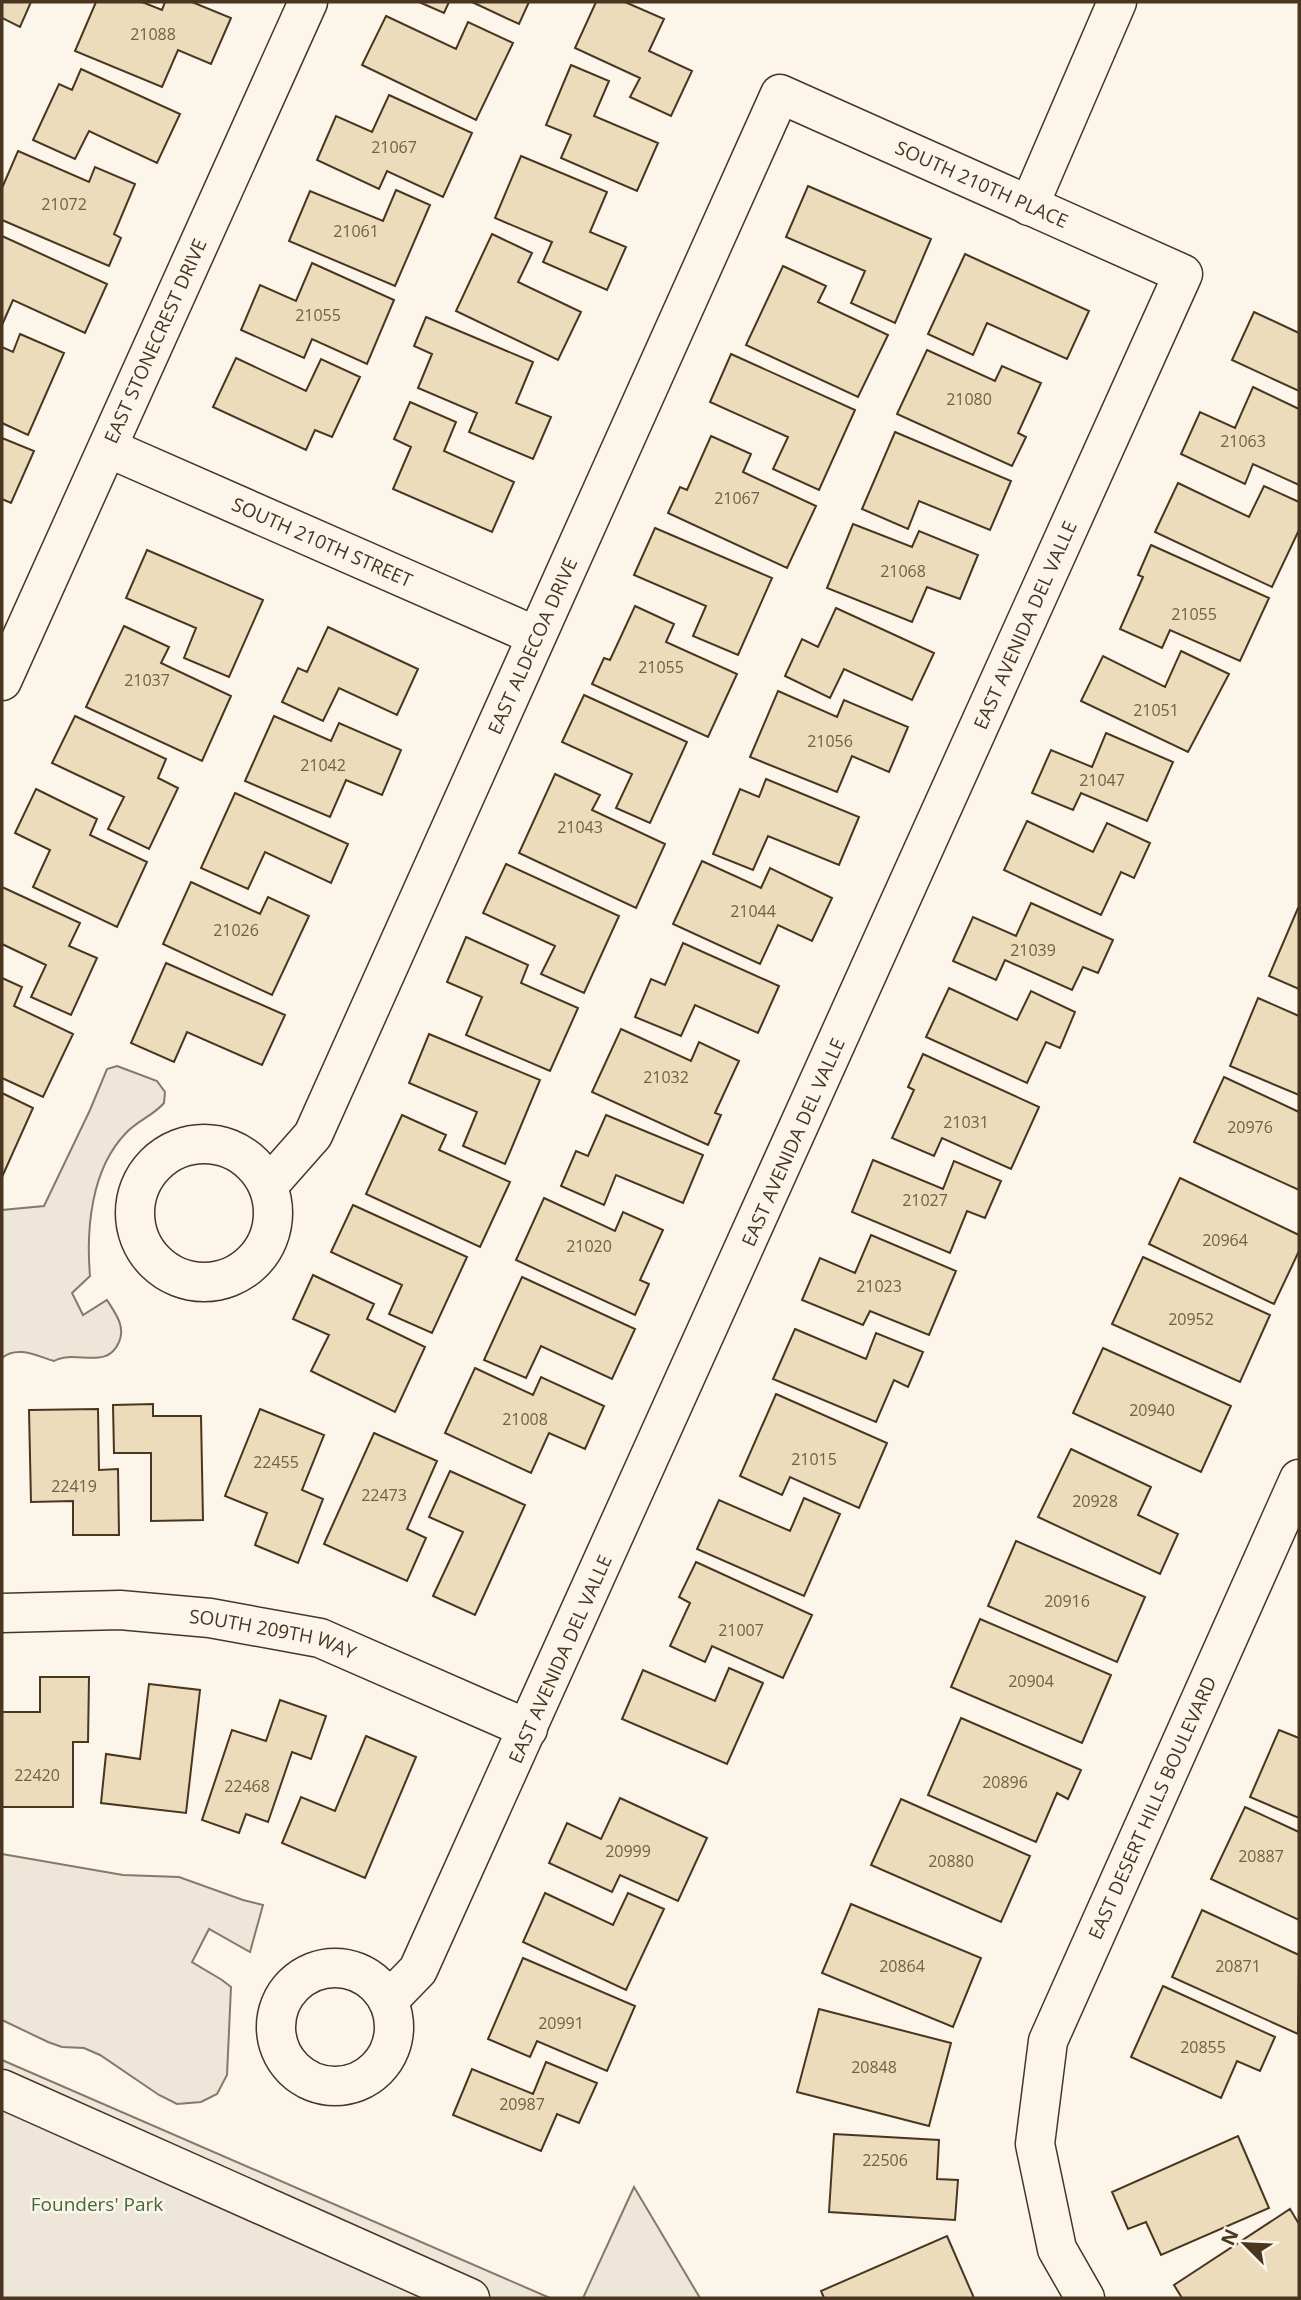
<svg xmlns="http://www.w3.org/2000/svg" width="1301" height="2300" font-family="'Open Sans',sans-serif">
<style>
.green{fill:#ede6d9;stroke:#887966;stroke-width:2}
.building{fill:#ecdcbc;stroke:#4a3520;stroke-width:2}
.lines{fill:none;stroke-linecap:round;stroke-linejoin:round}
.minor-casing{stroke:#4a3520;stroke-width:41}
.minor{stroke:#fbf6e9;stroke-width:38}
.labels{text-anchor:middle;stroke-width:5;stroke-linejoin:round;paint-order:stroke}
.number-label{font-size:16px;fill:#725f47}
.street-label{font-size:19px;fill:#4a3520;stroke:#fbf6e9}
.park-label{font-size:19px;fill:#436837;stroke:#fbf6e9}
</style>
<rect width="100%" height="100%" fill="#fbf6e9"/>
<path class="green" d="M 117,1066 L 157,1081 L 165,1092 L 164,1103 C 154,1115 137,1121 126,1133 C 91,1169 86,1229 90,1276 L 72,1293 L 83,1315 L 107,1300 C 115,1313 126,1326 119,1342 C 107,1371 75,1349 54,1361 C 37,1356 17,1345 2,1358 L 2,1210 L 44,1206 L 90,1110 L 107,1069 Z
M 2,1854 L 123,1875 L 179,1877 L 243,1900 L 263,1905 L 250,1952 L 209,1929 L 192,1962 L 222,1980 L 231,1987 L 227,2075 L 217,2094 L 201,2102 L 177,2104 L 159,2095 L 100,2055 L 84,2048 L 62,2047 L 48,2042 L 2,2020 Z
M 2,2060 L 550,2298 L 2,2298 Z
M 634,2187 L 700,2298 L 583,2298 Z"/>
<path class="building" d="M 2,2 L 31,2 L 20,27 L 2,18 Z
M 96,2 L 142,2 L 162,10 L 165,2 L 192,2 L 231,18 L 211,64 L 178,50 L 162,87 L 75,51 Z
M 419,2 L 449,2 L 444,13 Z
M 472,2 L 529,2 L 519,24 Z
M 596,2 L 625,2 L 664,19 L 649,51 L 692,71 L 671,116 L 630,97 L 640,78 L 575,48 Z
M 386,16 L 456,49 L 468,22 L 513,43 L 476,120 L 362,65 Z
M 571,65 L 609,81 L 594,116 L 658,143 L 637,191 L 561,158 L 571,135 L 546,125 Z
M 81,69 L 180,114 L 157,163 L 89,131 L 75,159 L 33,140 L 59,84 L 72,90 Z
M 389,95 L 472,133 L 443,197 L 387,171 L 379,189 L 317,160 L 336,116 L 372,132 Z
M 18,151 L 89,182 L 95,167 L 135,184 L 114,234 L 121,238 L 109,266 L 2,220 L 2,188 Z
M 521,156 L 607,192 L 590,232 L 626,247 L 607,290 L 543,262 L 552,242 L 495,218 Z
M 808,186 L 931,239 L 895,323 L 851,303 L 865,271 L 786,237 Z
M 396,190 L 430,205 L 395,286 L 289,241 L 310,191 L 383,221 Z
M 492,234 L 532,253 L 518,282 L 581,312 L 558,360 L 456,311 Z
M 2,236 L 107,284 L 85,333 L 13,300 L 2,325 Z
M 965,254 L 1089,311 L 1067,359 L 987,323 L 973,355 L 928,334 Z
M 312,263 L 394,300 L 367,364 L 312,339 L 304,358 L 241,330 L 260,285 L 296,301 Z
M 783,266 L 826,286 L 818,302 L 888,335 L 858,397 L 746,345 Z
M 1254,312 L 1299,333 L 1299,391 L 1232,360 Z
M 426,317 L 533,362 L 516,403 L 551,417 L 533,459 L 469,432 L 477,413 L 418,388 L 432,354 L 414,346 Z
M 20,334 L 64,353 L 28,435 L 2,423 L 2,347 L 13,352 Z
M 927,350 L 995,381 L 1002,366 L 1041,383 L 1018,433 L 1026,437 L 1012,466 L 897,414 Z
M 731,354 L 855,410 L 819,490 L 773,469 L 788,437 L 710,402 Z
M 236,358 L 306,391 L 321,359 L 360,377 L 332,437 L 315,430 L 306,450 L 213,407 Z
M 1253,387 L 1299,409 L 1299,485 L 1253,464 L 1245,484 L 1181,454 L 1200,412 L 1235,428 Z
M 410,402 L 456,422 L 444,451 L 514,482 L 492,532 L 393,489 L 411,447 L 394,439 Z
M 895,432 L 1011,481 L 990,530 L 919,501 L 908,529 L 862,509 Z
M 711,436 L 751,454 L 743,472 L 816,506 L 787,568 L 668,513 L 680,487 L 687,490 Z
M 2,438 L 34,451 L 11,503 L 2,499 Z
M 1178,483 L 1249,517 L 1264,486 L 1299,502 L 1299,530 L 1272,587 L 1155,532 Z
M 853,524 L 912,547 L 919,531 L 978,555 L 960,599 L 927,587 L 912,622 L 827,588 Z
M 655,528 L 772,578 L 738,655 L 693,636 L 706,606 L 634,575 Z
M 1151,545 L 1269,598 L 1240,661 L 1170,630 L 1162,648 L 1120,629 L 1143,577 L 1138,575 Z
M 147,550 L 263,600 L 229,677 L 184,658 L 196,628 L 126,598 Z
M 635,606 L 674,624 L 666,642 L 737,674 L 708,737 L 592,684 L 604,658 L 610,660 Z
M 836,608 L 934,653 L 912,700 L 844,669 L 830,698 L 785,676 L 802,639 L 818,647 Z
M 124,626 L 169,647 L 161,663 L 231,696 L 202,761 L 86,707 Z
M 328,627 L 418,669 L 397,715 L 339,688 L 323,721 L 282,702 L 298,668 L 307,672 Z
M 1181,651 L 1229,674 L 1188,752 L 1081,701 L 1103,656 L 1165,687 Z
M 778,691 L 837,717 L 844,700 L 908,727 L 889,772 L 852,756 L 837,792 L 750,757 Z
M 584,695 L 687,742 L 650,823 L 616,808 L 632,774 L 562,742 Z
M 75,716 L 166,759 L 158,778 L 178,788 L 149,849 L 108,829 L 124,797 L 52,763 Z
M 274,716 L 331,741 L 339,723 L 401,750 L 382,795 L 346,780 L 330,817 L 245,781 Z
M 1106,733 L 1173,762 L 1147,821 L 1081,793 L 1073,810 L 1032,793 L 1051,750 L 1092,767 Z
M 555,774 L 600,795 L 592,810 L 665,844 L 636,908 L 519,853 Z
M 766,779 L 859,817 L 839,865 L 768,836 L 753,870 L 713,854 L 740,789 L 759,797 Z
M 36,789 L 97,819 L 90,835 L 147,862 L 117,927 L 33,887 L 50,850 L 15,833 Z
M 235,793 L 348,844 L 331,883 L 265,852 L 248,889 L 201,868 Z
M 1027,821 L 1093,852 L 1107,823 L 1150,843 L 1134,878 L 1121,872 L 1101,915 L 1004,870 Z
M 702,861 L 761,888 L 770,868 L 832,898 L 812,941 L 778,925 L 760,964 L 673,924 Z
M 506,864 L 619,916 L 584,993 L 541,974 L 555,946 L 483,913 Z
M 191,882 L 260,914 L 268,897 L 309,916 L 272,995 L 163,944 Z
M 2,887 L 80,923 L 69,946 L 97,958 L 71,1015 L 31,997 L 46,965 L 2,944 Z
M 1031,903 L 1113,940 L 1098,973 L 1083,967 L 1072,990 L 1005,960 L 996,980 L 953,961 L 973,917 L 1016,936 Z
M 1298,908 L 1299,908 L 1299,989 L 1269,976 Z
M 466,937 L 528,965 L 521,983 L 578,1008 L 550,1071 L 466,1035 L 482,997 L 447,982 Z
M 683,943 L 779,986 L 758,1033 L 695,1005 L 681,1036 L 635,1017 L 651,979 L 665,985 Z
M 166,963 L 285,1015 L 262,1065 L 187,1032 L 174,1062 L 131,1043 Z
M 2,978 L 22,987 L 14,1006 L 73,1034 L 43,1097 L 2,1078 Z
M 949,988 L 1017,1020 L 1031,991 L 1075,1012 L 1060,1048 L 1046,1042 L 1027,1083 L 926,1037 Z
M 1258,998 L 1299,1016 L 1299,1095 L 1230,1066 Z
M 621,1029 L 691,1061 L 699,1042 L 739,1061 L 715,1113 L 721,1115 L 708,1145 L 592,1092 Z
M 429,1034 L 540,1080 L 505,1164 L 463,1146 L 477,1112 L 409,1083 Z
M 923,1054 L 1039,1107 L 1011,1169 L 942,1138 L 934,1156 L 892,1138 L 914,1090 L 908,1087 Z
M 1224,1077 L 1299,1112 L 1299,1190 L 1194,1142 Z
M 2,1093 L 33,1108 L 2,1177 Z
M 402,1115 L 446,1135 L 439,1150 L 510,1182 L 480,1247 L 366,1194 Z
M 606,1115 L 703,1155 L 683,1203 L 616,1175 L 604,1205 L 561,1186 L 576,1151 L 588,1156 Z
M 873,1160 L 943,1189 L 954,1161 L 1001,1181 L 985,1218 L 967,1211 L 950,1253 L 852,1212 Z
M 1180,1178 L 1299,1235 L 1299,1251 L 1274,1304 L 1149,1244 Z
M 544,1198 L 615,1231 L 623,1212 L 663,1230 L 640,1280 L 649,1284 L 635,1315 L 516,1260 Z
M 353,1205 L 467,1257 L 432,1333 L 389,1314 L 402,1285 L 331,1252 Z
M 871,1235 L 956,1271 L 929,1335 L 870,1311 L 863,1325 L 802,1300 L 820,1258 L 855,1273 Z
M 1143,1257 L 1270,1315 L 1240,1382 L 1112,1324 Z
M 313,1275 L 374,1304 L 367,1319 L 425,1347 L 395,1412 L 311,1371 L 329,1335 L 293,1319 Z
M 522,1277 L 635,1329 L 612,1379 L 541,1346 L 526,1378 L 484,1360 Z
M 795,1329 L 866,1359 L 876,1333 L 923,1352 L 908,1387 L 894,1380 L 876,1422 L 773,1379 Z
M 1103,1348 L 1231,1406 L 1201,1472 L 1073,1413 Z
M 475,1368 L 533,1395 L 541,1377 L 604,1406 L 585,1449 L 549,1433 L 531,1473 L 445,1433 Z
M 776,1394 L 887,1443 L 859,1508 L 790,1477 L 782,1495 L 740,1476 Z
M 153,1404 L 153,1416 L 201,1416 L 203,1520 L 151,1521 L 151,1453 L 114,1453 L 113,1405 Z
M 98,1409 L 99,1470 L 118,1469 L 119,1535 L 73,1535 L 73,1501 L 31,1502 L 29,1410 Z
M 260,1409 L 324,1435 L 302,1490 L 323,1499 L 298,1563 L 255,1545 L 267,1513 L 225,1496 Z
M 374,1433 L 437,1461 L 407,1529 L 426,1538 L 407,1581 L 324,1544 Z
M 1071,1449 L 1151,1487 L 1138,1515 L 1178,1534 L 1160,1574 L 1038,1517 Z
M 450,1471 L 525,1505 L 475,1615 L 433,1596 L 463,1532 L 429,1517 Z
M 804,1498 L 840,1514 L 804,1596 L 697,1549 L 719,1500 L 790,1531 Z
M 1016,1541 L 1145,1597 L 1117,1662 L 988,1606 Z
M 696,1562 L 812,1615 L 783,1678 L 712,1646 L 705,1662 L 670,1646 L 690,1603 L 679,1597 Z
M 980,1619 L 1111,1675 L 1082,1743 L 951,1687 Z
M 729,1668 L 763,1683 L 727,1764 L 622,1719 L 643,1670 L 715,1701 Z
M 40,1677 L 89,1677 L 88,1742 L 73,1742 L 73,1807 L 2,1807 L 2,1712 L 40,1712 Z
M 149,1684 L 200,1690 L 186,1813 L 101,1803 L 106,1754 L 140,1759 Z
M 280,1700 L 326,1716 L 311,1759 L 292,1752 L 268,1822 L 246,1814 L 239,1833 L 202,1820 L 232,1730 L 266,1741 Z
M 961,1718 L 1081,1770 L 1068,1799 L 1057,1793 L 1036,1842 L 928,1795 Z
M 1279,1730 L 1299,1738 L 1299,1818 L 1250,1797 Z
M 366,1736 L 416,1757 L 365,1878 L 282,1843 L 301,1797 L 335,1811 Z
M 620,1798 L 707,1838 L 678,1901 L 620,1875 L 612,1892 L 549,1863 L 567,1823 L 601,1839 Z
M 901,1799 L 1030,1856 L 1001,1922 L 871,1865 Z
M 1245,1807 L 1299,1832 L 1299,1920 L 1211,1879 Z
M 545,1893 L 613,1925 L 628,1893 L 664,1909 L 626,1990 L 523,1942 Z
M 851,1904 L 981,1958 L 953,2027 L 822,1973 Z
M 1202,1910 L 1299,1955 L 1298,2034 L 1172,1977 Z
M 523,1958 L 635,2006 L 607,2071 L 537,2041 L 530,2057 L 488,2039 Z
M 1163,1986 L 1275,2037 L 1260,2071 L 1237,2061 L 1221,2098 L 1131,2057 Z
M 819,2009 L 951,2043 L 929,2126 L 797,2092 Z
M 546,2062 L 597,2083 L 579,2123 L 557,2114 L 541,2151 L 453,2115 L 472,2069 L 533,2094 Z
M 834,2134 L 939,2140 L 937,2179 L 958,2180 L 955,2220 L 829,2212 Z
M 1238,2136 L 1269,2208 L 1161,2255 L 1146,2222 L 1128,2229 L 1112,2192 Z
M 1290,2209 L 1299,2224 L 1299,2298 L 1182,2298 L 1174,2285 Z
M 947,2236 L 974,2298 L 824,2298 L 821,2291 Z"/>
<g class="lines">
<defs>
<g id="minor">
<path d="M 1029,206 L 1117,2"/>
<path id="s1" d="M 108,448 L 536,636"/>
<path id="s2" d="M 2,681 L 308,2"/>
<circle cx="204" cy="1213" r="69"/>
<path id="s3" d="M 268,1186 L 313,1135 L 780,94 L 1183,274 L 418,1970 L 388,2001"/>
<path id="s4" d="M 2,1613 L 120,1610 L 210,1618 L 320,1638 L 528,1729"/>
<circle cx="335" cy="2027" r="59"/>
<path d="M 2,2089 L 470,2298"/>
<path id="s5" d="M 1085,2298 L 1057,2249 L 1035,2144 L 1048,2041 L 1299,1479"/>
</g>
</defs>
<use href="#minor" class="minor-casing"/>
<use href="#minor" class="minor"/>
</g>
<g class="labels">
<g class="number-label">
<text x="153" y="40">21088</text>
<text x="394" y="153">21067</text>
<text x="64" y="210">21072</text>
<text x="356" y="237">21061</text>
<text x="318" y="321">21055</text>
<text x="969" y="405">21080</text>
<text x="1243" y="447">21063</text>
<text x="737" y="504">21067</text>
<text x="903" y="577">21068</text>
<text x="1194" y="620">21055</text>
<text x="661" y="673">21055</text>
<text x="147" y="686">21037</text>
<text x="1156" y="716">21051</text>
<text x="830" y="747">21056</text>
<text x="323" y="771">21042</text>
<text x="1102" y="786">21047</text>
<text x="580" y="833">21043</text>
<text x="753" y="917">21044</text>
<text x="236" y="936">21026</text>
<text x="1033" y="956">21039</text>
<text x="666" y="1083">21032</text>
<text x="966" y="1128">21031</text>
<text x="1250" y="1133">20976</text>
<text x="925" y="1206">21027</text>
<text x="1225" y="1246">20964</text>
<text x="589" y="1252">21020</text>
<text x="879" y="1292">21023</text>
<text x="1191" y="1325">20952</text>
<text x="1152" y="1416">20940</text>
<text x="525" y="1425">21008</text>
<text x="814" y="1465">21015</text>
<text x="276" y="1468">22455</text>
<text x="74" y="1492">22419</text>
<text x="384" y="1501">22473</text>
<text x="1095" y="1507">20928</text>
<text x="1067" y="1607">20916</text>
<text x="741" y="1636">21007</text>
<text x="1031" y="1687">20904</text>
<text x="37" y="1781">22420</text>
<text x="1005" y="1788">20896</text>
<text x="247" y="1792">22468</text>
<text x="628" y="1857">20999</text>
<text x="1261" y="1862">20887</text>
<text x="951" y="1867">20880</text>
<text x="902" y="1972">20864</text>
<text x="1238" y="1972">20871</text>
<text x="561" y="2029">20991</text>
<text x="1203" y="2053">20855</text>
<text x="874" y="2073">20848</text>
<text x="522" y="2110">20987</text>
<text x="885" y="2166">22506</text>
</g>
<g class="street-label">
<text dy="7" stroke="none"><textPath href="#s3" startOffset="1430">SOUTH 210TH PLACE</textPath></text>
<text dy="7" stroke="none"><textPath href="#s2" startOffset="373">EAST STONECREST DRIVE</textPath></text>
<text dy="7" stroke="none"><textPath href="#s1" startOffset="234">SOUTH 210TH STREET</textPath></text>
<text transform="translate(1025 625) rotate(-66)" y="7">EAST AVENIDA DEL VALLE</text>
<text dy="7" stroke="none"><textPath href="#s3" startOffset="604">EAST ALDECOA DRIVE</textPath></text>
<text transform="translate(793 1142) rotate(-66)" y="7">EAST AVENIDA DEL VALLE</text>
<text dy="7" stroke="none"><textPath href="#s4" startOffset="273">SOUTH 209TH WAY</textPath></text>
<text transform="translate(560 1659) rotate(-66)" y="7">EAST AVENIDA DEL VALLE</text>
<text dy="7" stroke="none"><textPath href="#s5" startOffset="523">EAST DESERT HILLS BOULEVARD</textPath></text>
</g>
<g class="park-label">
<text x="97" y="2211">Founders' Park</text>
</g>
</g>
<rect width="1301" height="2300" fill="none" stroke="#4a3520" stroke-width="7"/>
<g transform="translate(1245 2244) rotate(294)" stroke="#fbf6e9" stroke-width="5" paint-order="stroke">
<path d="M0-5L12 26L0 18L-12 26Z" fill="#4a3520"/>
<text y="-10" font-size="19" font-weight="bold" text-anchor="middle" fill="#4a3520">N</text>
</g>
</svg>
